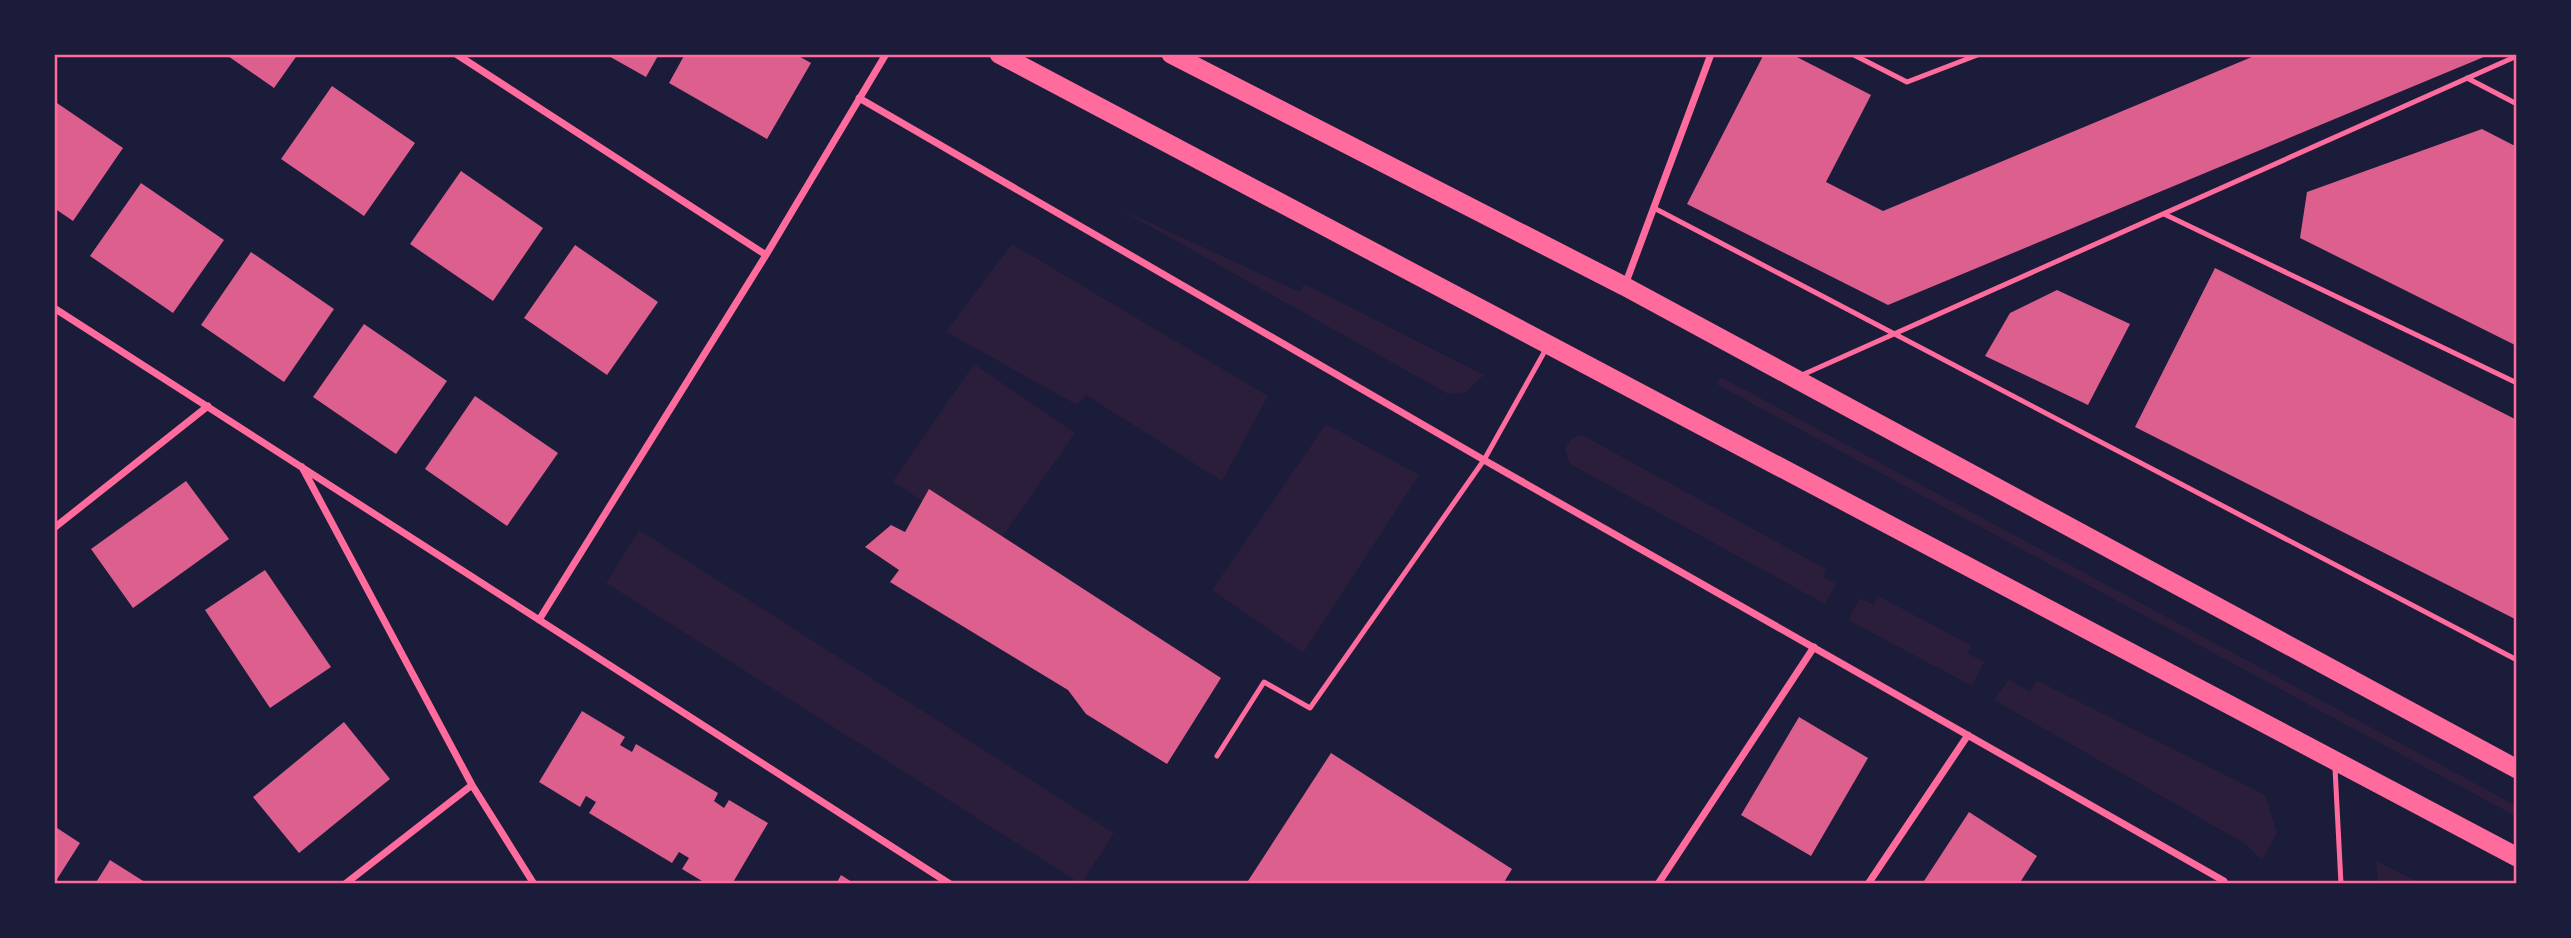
<svg xmlns="http://www.w3.org/2000/svg" width="2571" height="938" font-family="'Fira Sans',sans-serif">
<style>
.green{fill:#2a1e3b}
.building{fill:#dd5f8e}
.lines{fill:none;stroke-linecap:round;stroke-linejoin:round}
.service{stroke:#ff6b9d;stroke-width:5}
.minor{stroke:#ff6b9d;stroke-width:7}
.trunk{stroke:#ff6b9d;stroke-width:19}
.neatline{fill:none;stroke:#ff6b9d;stroke-width:2.5}
</style>
<rect width="100%" height="100%" fill="#1b1b3a"/>
<path class="green" d="M 1114,206 L 1300,292 L 1304,284 L 1484,375 L 1465,393 L 1448,394 Z
M 1012,244 L 1268,396 L 1222,481 L 1086,395 L 1077,405 L 946,332 Z
M 974,364 L 1075,433 L 993,550 L 893,481 Z
M 1721,377 L 2517,806 L 2517,817 L 1716,384 Z
M 1326,424 L 1419,475 L 1303,653 L 1212,590 Z
M 1582,435 L 1826,569 L 1823,576 L 1836,584 L 1825,604 L 1570,464 L 1565,449 L 1572,438 Z
M 639,530 L 1114,833 L 1081,884 L 606,583 Z
M 1878,596 L 1971,645 L 1967,653 L 1984,662 L 1972,686 L 1848,620 L 1860,598 L 1873,605 Z
M 2009,679 L 2030,692 L 2036,680 L 2265,795 L 2277,833 L 2262,860 L 2247,845 L 1994,700 Z
M 2376,861 L 2423,884 L 2378,884 Z"/>
<path class="building" d="M 225,54 L 298,54 L 274,88 Z
M 605,54 L 659,54 L 646,77 Z
M 685,54 L 795,54 L 811,63 L 767,139 L 669,83 Z
M 1764,54 L 1791,54 L 1871,95 L 1826,182 L 1883,211 L 2259,54 L 2491,54 L 1888,305 L 1687,204 Z
M 332,86 L 415,143 L 364,216 L 281,159 Z
M 54,101 L 123,148 L 73,221 L 54,208 Z
M 2482,129 L 2517,147 L 2517,346 L 2300,238 L 2307,192 Z
M 461,171 L 543,228 L 493,301 L 410,244 Z
M 141,183 L 224,240 L 173,313 L 90,256 Z
M 575,245 L 658,302 L 607,375 L 524,318 Z
M 251,252 L 334,309 L 284,382 L 201,325 Z
M 2215,268 L 2517,420 L 2517,620 L 2135,427 Z
M 2057,290 L 2130,324 L 2088,405 L 1985,356 L 2010,313 Z
M 364,324 L 447,381 L 396,454 L 313,397 Z
M 475,396 L 558,453 L 507,526 L 425,469 Z
M 186,481 L 229,539 L 133,608 L 91,549 Z
M 929,489 L 1221,678 L 1167,764 L 1086,714 L 1068,690 L 890,582 L 899,570 L 865,547 L 891,525 L 905,532 Z
M 265,570 L 331,667 L 270,708 L 205,610 Z
M 582,711 L 625,737 L 620,745 L 632,752 L 636,744 L 718,793 L 714,801 L 724,808 L 729,800 L 768,823 L 732,884 L 707,884 L 682,869 L 689,858 L 679,852 L 672,863 L 589,813 L 596,802 L 586,796 L 580,807 L 539,782 Z
M 1799,717 L 1868,758 L 1811,856 L 1741,815 Z
M 344,722 L 390,779 L 299,853 L 253,797 Z
M 1331,753 L 1512,869 L 1503,884 L 1246,884 Z
M 1969,812 L 2037,856 L 2019,884 L 1922,884 Z
M 54,826 L 80,843 L 54,884 Z
M 110,860 L 148,884 L 95,884 Z
M 841,875 L 855,884 L 836,884 Z"/>
<g class="lines">
<path class="service" d="M 1852,54 L 1907,82 L 1980,54
M 2467,78 L 2517,104
M 1654,208 L 2517,660
M 2164,214 L 2517,383
M 1802,375 L 2517,56
M 1217,756 L 1264,682 L 1310,708 L 1484,460 L 1546,349
M 2335,768 L 2341,884"/>
<path class="minor" d="M 456,54 L 766,255
M 859,98 L 1484,460 L 2224,881 L 2225,884
M 1625,285 L 1711,54
M 54,308 L 950,884
M 302,467 L 472,785 L 534,884
M 54,528 L 208,406
M 539,620 L 766,255 L 886,54
M 345,884 L 472,785
M 1658,884 L 1814,647
M 1868,884 L 1968,735"/>
<path class="trunk" d="M 999,54 L 2517,857
M 1171,54 L 1624,286 L 2517,769"/>
</g>
<rect width="2571" height="938" fill="none" stroke="#1b1b3a" stroke-width="112"/>
<rect x="56" y="56" width="2459" height="826" class="neatline"/>
</svg>
